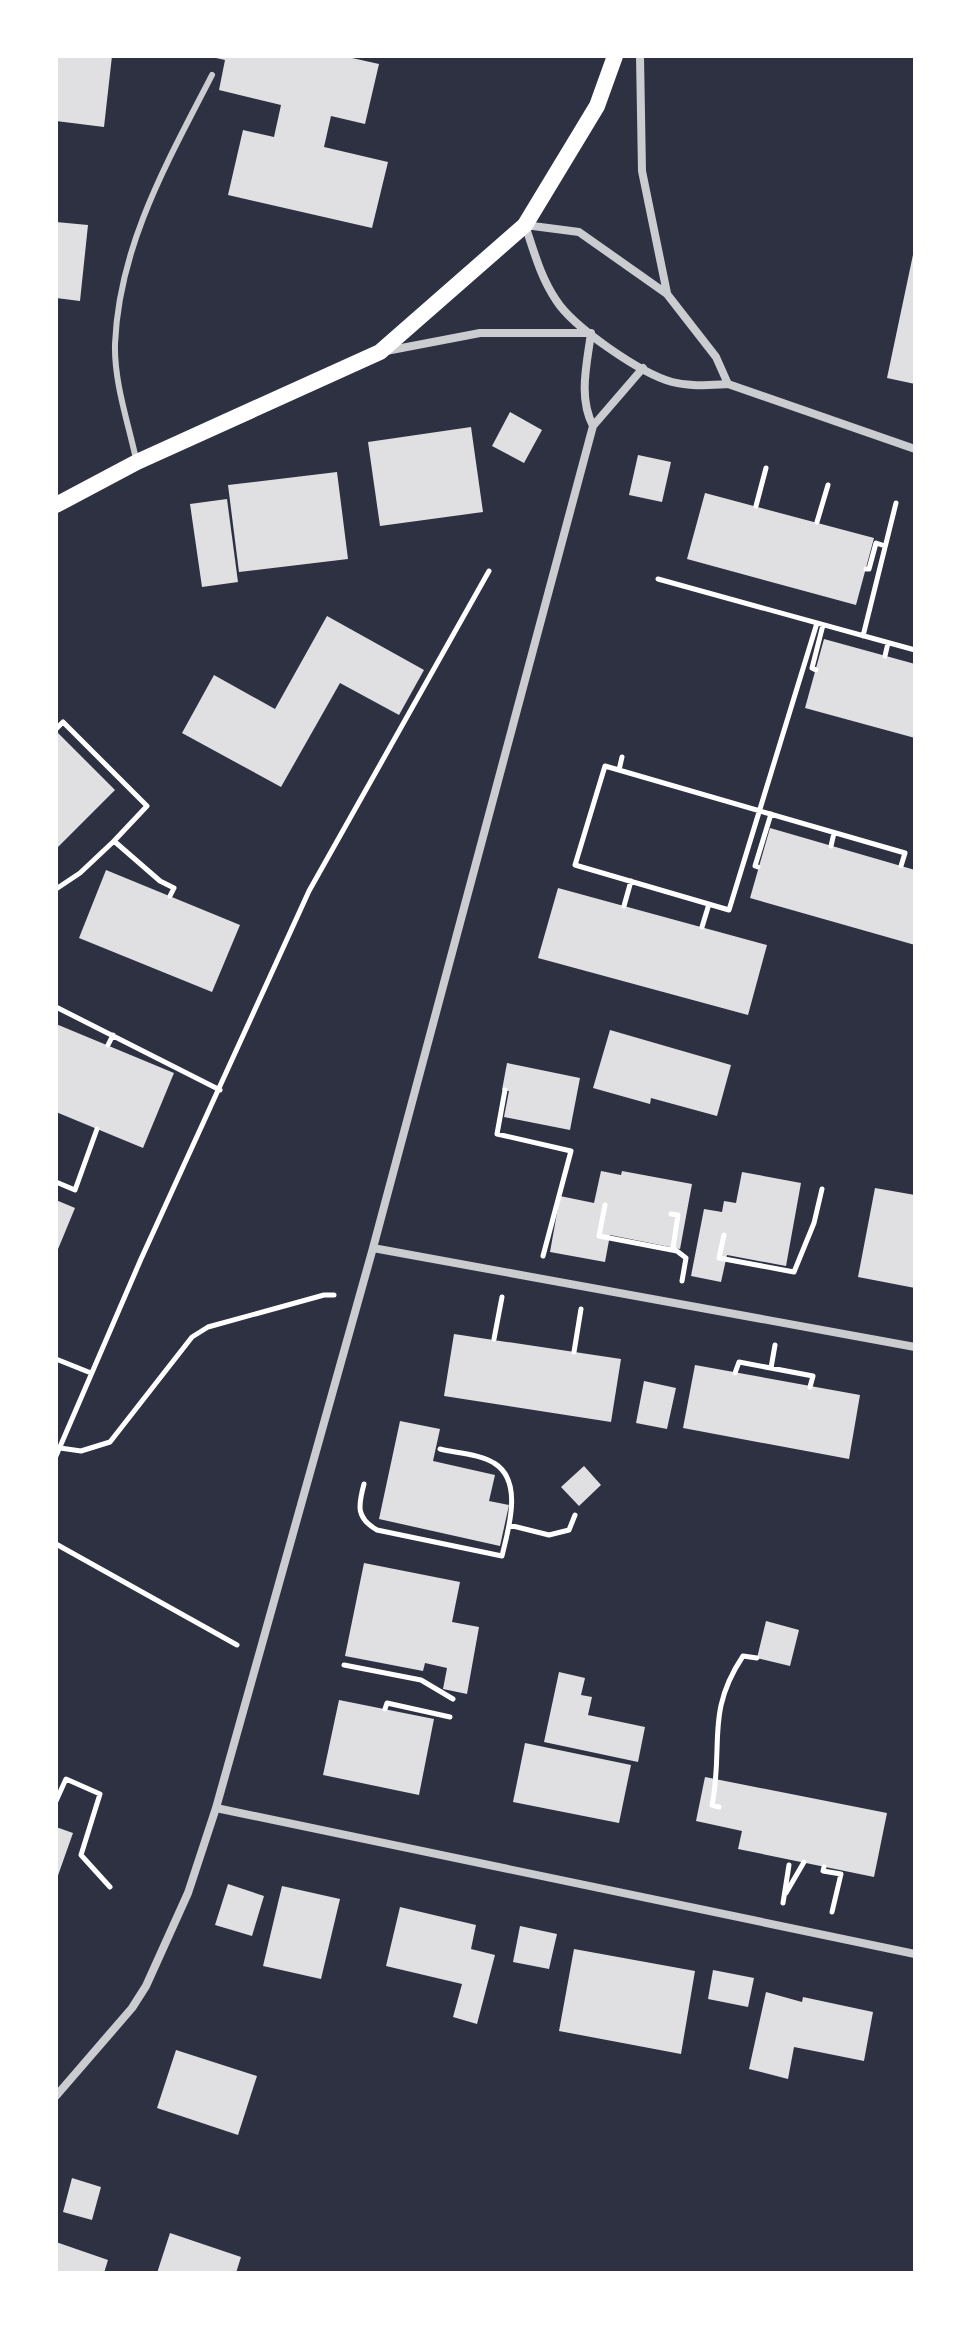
<svg xmlns="http://www.w3.org/2000/svg" width="971" height="2329" font-family="'IBM Plex Sans',sans-serif">
<style>
.building{fill:#e0e0e3}
.lines{fill:none;stroke-linecap:round;stroke-linejoin:round}
.path{stroke:#fff;stroke-width:5}
.service{stroke:#caccd0;stroke-width:6}
.minor{stroke:#caccd0;stroke-width:8}
.secondary{stroke:#fff;stroke-width:16}
</style>
<rect width="100%" height="100%" fill="#2d3142"/>
<path class="building" d="M 56,56 L 112,56 L 104,127 L 56,121 Z
M 207,56 L 343,56 L 379,64 L 365,124 L 331,116 L 324,147 L 388,162 L 372,228 L 228,195 L 243,130 L 274,137 L 281,105 L 219,90 L 225,60 Z
M 56,222 L 88,225 L 80,301 L 56,298 Z
M 914,250 L 915,250 L 915,384 L 887,378 Z
M 510,412 L 542,430 L 524,463 L 492,446 Z
M 471,427 L 483,512 L 380,526 L 368,442 Z
M 638,455 L 671,462 L 662,502 L 629,495 Z
M 337,472 L 348,559 L 239,572 L 228,485 Z
M 705,493 L 874,538 L 856,605 L 687,559 Z
M 227,499 L 238,582 L 202,587 L 190,504 Z
M 327,616 L 424,670 L 399,715 L 340,683 L 281,787 L 182,733 L 214,675 L 275,709 Z
M 824,639 L 915,664 L 915,738 L 805,708 Z
M 56,731 L 115,790 L 58,847 L 56,845 Z
M 770,828 L 915,870 L 915,945 L 750,898 Z
M 106,870 L 240,925 L 212,992 L 79,938 Z
M 558,888 L 767,945 L 748,1015 L 538,958 Z
M 56,1024 L 174,1073 L 143,1148 L 56,1112 Z
M 610,1030 L 731,1065 L 717,1116 L 651,1098 L 650,1104 L 593,1088 Z
M 507,1063 L 580,1078 L 570,1130 L 504,1117 L 509,1091 L 502,1090 Z
M 601,1171 L 621,1175 L 622,1171 L 692,1184 L 680,1249 L 610,1235 L 605,1262 L 550,1252 L 560,1196 L 594,1203 Z
M 742,1172 L 801,1183 L 786,1266 L 727,1255 L 721,1282 L 691,1276 L 704,1209 L 722,1212 L 724,1201 L 736,1203 Z
M 875,1188 L 915,1195 L 915,1288 L 858,1277 Z
M 56,1200 L 75,1208 L 56,1254 Z
M 454,1334 L 621,1359 L 611,1422 L 444,1396 Z
M 695,1365 L 860,1395 L 849,1459 L 683,1428 Z
M 644,1381 L 676,1388 L 667,1429 L 636,1423 Z
M 400,1421 L 440,1429 L 433,1461 L 495,1475 L 489,1501 L 509,1505 L 500,1546 L 379,1519 Z
M 584,1466 L 601,1485 L 579,1506 L 561,1487 Z
M 364,1563 L 460,1582 L 452,1622 L 479,1627 L 467,1694 L 443,1689 L 447,1668 L 425,1663 L 423,1671 L 345,1656 Z
M 766,1621 L 799,1630 L 790,1666 L 757,1658 Z
M 559,1672 L 585,1678 L 581,1695 L 592,1697 L 588,1715 L 645,1727 L 638,1762 L 544,1742 Z
M 339,1700 L 434,1719 L 419,1795 L 323,1775 Z
M 525,1743 L 631,1765 L 619,1823 L 513,1802 Z
M 705,1777 L 887,1813 L 874,1877 L 738,1849 L 742,1831 L 696,1821 Z
M 56,1827 L 73,1833 L 56,1881 Z
M 228,1884 L 264,1896 L 252,1936 L 215,1925 Z
M 282,1886 L 340,1899 L 321,1979 L 263,1966 Z
M 400,1907 L 476,1925 L 471,1949 L 495,1955 L 477,2024 L 453,2017 L 462,1984 L 386,1966 Z
M 520,1926 L 557,1934 L 549,1969 L 513,1962 Z
M 574,1949 L 695,1971 L 681,2054 L 559,2031 Z
M 713,1970 L 754,1978 L 748,2007 L 708,1999 Z
M 766,1992 L 802,2002 L 803,1997 L 873,2012 L 864,2061 L 794,2047 L 788,2079 L 749,2069 Z
M 176,2050 L 257,2076 L 238,2135 L 157,2108 Z
M 72,2178 L 101,2187 L 92,2220 L 63,2212 Z
M 170,2233 L 241,2257 L 236,2273 L 157,2273 Z
M 56,2242 L 108,2260 L 104,2273 L 56,2273 Z"/>
<g class="lines">
<path class="path" d="M 756,506 L 766,468
M 817,522 L 828,485
M 866,569 L 869,569 L 876,543 L 885,546
M 658,579 L 915,650
M 817,623 L 729,910 L 575,865 L 605,766 L 905,853 L 901,866
M 863,636 L 896,503
M 885,656 L 888,643
M 816,670 L 812,668 L 823,625
M 56,729 L 63,722 L 147,806 L 114,841 L 160,881 L 174,888 L 170,896
M 619,770 L 622,757
M 831,846 L 834,833
M 758,867 L 755,866 L 771,814
M 56,889 L 80,873 L 114,841
M 624,906 L 631,881
M 702,927 L 709,904
M 56,1007 L 220,1090
M 108,1045 L 113,1035
M 505,1090 L 497,1134 L 571,1151 L 543,1256
M 56,1182 L 75,1190 L 97,1129
M 605,1205 L 599,1236 L 677,1251
M 671,1214 L 678,1215 L 673,1248 L 686,1258 L 682,1281
M 724,1235 L 719,1258 L 794,1272 L 814,1223 L 822,1189
M 494,1339 L 502,1297
M 574,1352 L 581,1309
M 56,1359 L 91,1373
M 771,1368 L 775,1345
M 735,1373 L 739,1362 L 813,1376 L 810,1387
M 60,1448 L 81,1451 L 110,1442 L 192,1337 L 208,1327 L 324,1295 L 334,1295
M 56,1456 L 141,1259 L 309,891 L 489,571
M 364,1484 C 358,1506 356,1518 377,1530 L 502,1556 C 508,1530 524,1481 494,1463 C 480,1454 456,1453 440,1449
M 509,1525 L 549,1535 L 569,1530 L 575,1515
M 56,1544 L 237,1645
M 344,1665 L 421,1680 L 453,1699
M 385,1709 L 387,1703 L 450,1717
M 56,1801 L 66,1779 L 100,1794 L 81,1855 L 110,1887
M 719,1807 L 712,1805 C 724,1745 705,1713 743,1656 L 757,1658
M 824,1867 L 823,1871 L 841,1874 L 832,1912
M 786,1893 L 804,1862
M 783,1903 L 789,1865"/>
<path class="service" d="M 136,459 C 128,422 114,382 115,344 C 119,245 168,161 212,75"/>
<path class="minor" d="M 640,56 L 642,171 L 667,293
M 591,333 C 587,364 578,397 593,426
M 386,351 L 480,333 L 591,333
M 728,384 L 716,357 L 667,294 L 579,232 L 525,225 C 534,251 540,276 556,300 C 573,327 640,373 672,382 C 691,387 709,385 728,384 L 915,449
M 373,1248 L 915,1347
M 216,1808 L 915,1954
M 56,2096 L 132,2008 L 146,1986 L 188,1893 L 216,1808 L 373,1248 L 593,426 L 643,368"/>
<path class="secondary" d="M 56,505 L 137,462 L 380,352 L 525,225 L 597,106 L 615,56"/>
</g>
<rect width="971" height="2329" fill="none" stroke="#ffffff" stroke-width="116"/>
</svg>
